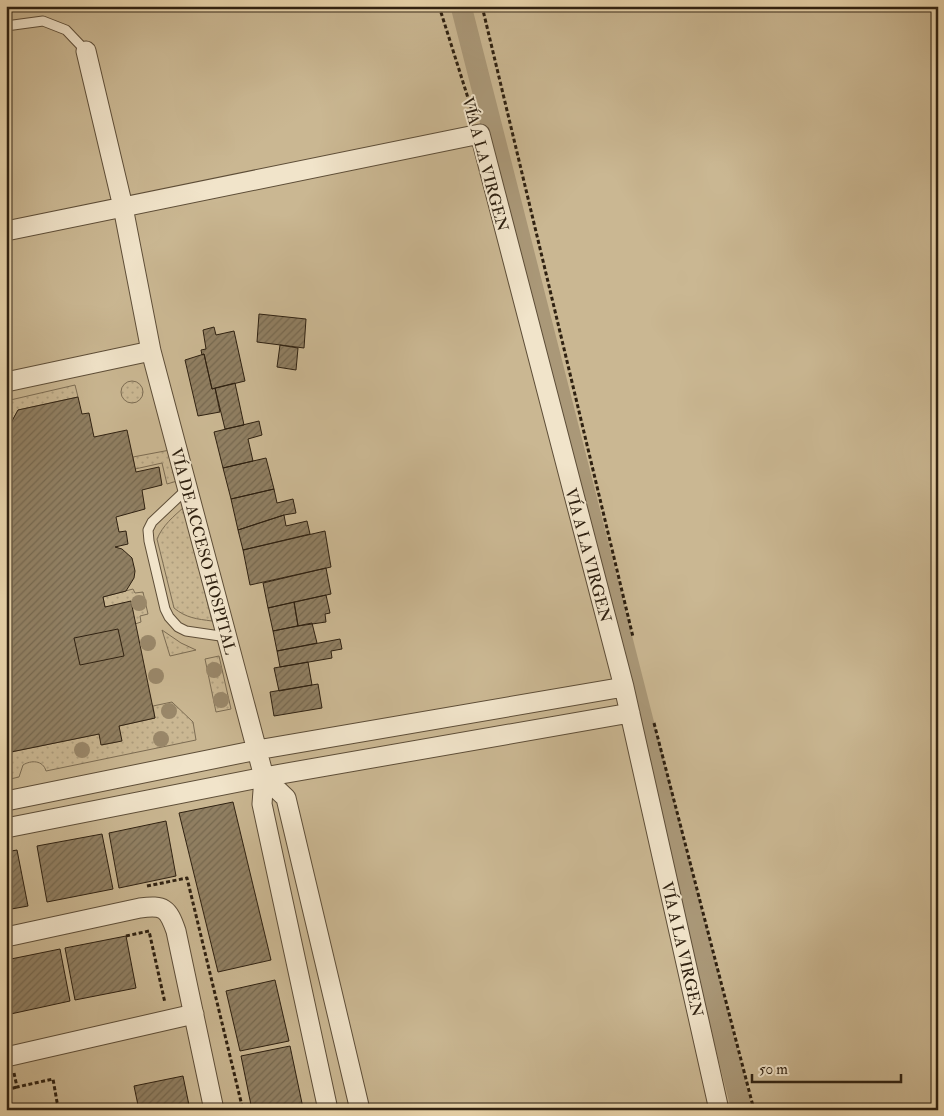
<svg xmlns="http://www.w3.org/2000/svg" width="944" height="1116" font-family="'IM FELL Double Pica',serif">
<style>
.grass{fill:#cab792;stroke:#7c6c52}
.garden{fill:url(#garden-dots);stroke:#7c6c52}
.lines{fill:none;stroke-linecap:round;stroke-linejoin:round}
.canal{stroke:#aa9878;stroke-width:21}
.building{fill:url(#building-hatch);stroke:#2f2111}
.service-casing{stroke:#5e4e38;stroke-width:11}
.minor-casing{stroke:#5e4e38;stroke-width:21}
.path{stroke:#2f2111;stroke-width:3;stroke-dasharray:4 2.5;stroke-linecap:butt}
.service{stroke:#f1e4ca;stroke-width:9}
.minor{stroke:#f1e4ca;stroke-width:19}
.tree{fill:#998769}
.labels{text-anchor:middle;stroke-width:4;stroke-linejoin:round;paint-order:stroke}
.street-label{font-size:16px;fill:#2f2111;stroke:#f1e4ca}
</style>
<defs>
<pattern id="garden-dots" width="8" height="8" patternUnits="userSpaceOnUse" patternTransform="scale(1.25)"><rect width="8" height="8" fill="#cab792"/><path d="M2 2h.1M6 6h.1" fill="none" stroke="#ae9d7d" stroke-width="1.8" stroke-linecap="round"/></pattern>
<pattern id="building-hatch" width="6" height="6" patternUnits="userSpaceOnUse" patternTransform="scale(1.25)"><rect width="6" height="6" fill="#907f62"/><path d="M-1 1l2-2M0 6l6-6M5 7l2-2" fill="none" stroke="#76684f"/></pattern>
</defs>
<rect width="100%" height="100%" fill="#ead6ad"/>
<filter id="stains"><feTurbulence type="fractalNoise" baseFrequency=".004" numOctaves="4"/><feColorMatrix values="0 0 0 0 .2 0 0 0 0 .09 0 0 0 0 .02 0 0 0 .5 -.17"/></filter>
<radialGradient id="worn" r=".72"><stop offset=".6" stop-color="#630" stop-opacity="0"/><stop offset="1" stop-color="#630" stop-opacity=".3"/></radialGradient>
<path class="grass" d="M 6,6 L 938,6 L 938,1110 L 6,1110 Z"/>
<path class="garden" d="M121 392a11 11 0 1 1 22 0a11 11 0 1 1-22 0Z
M 75,385 L 78,397 L 18,410 L 6,432 L 6,401 Z
M 170,450 L 177,481 L 167,484 L 162,463 L 135,469 L 133,457 Z
M 184,507 L 212,621 C 197,619 186,618 174,608 L 157,539 C 163,525 173,517 184,507 Z
M 133,589 L 135,593 L 143,592 L 148,614 L 140,616 L 141,622 L 135,624 L 105,607 L 103,597 Z
M 162,630 L 181,643 L 196,650 L 170,656 Z
M 219,656 L 231,709 L 216,712 L 205,659 Z
M 172,702 L 193,722 L 196,740 L 46,771 C 43,760 31,760 23,765 L 19,777 L 6,780 L 6,753 L 99,734 L 102,745 L 121,741 L 119,726 L 155,718 L 153,706 Z"/>
<g class="lines">
<path class="canal" d="M 461,6 L 742,1110"/>
</g>
<path class="building" d="M 259,314 L 306,319 L 304,348 L 257,342 Z
M 214,327 L 216,335 L 234,331 L 245,381 L 212,389 L 204,354 L 202,355 L 201,350 L 206,349 L 203,330 Z
M 280,345 L 298,348 L 296,370 L 277,367 Z
M 204,354 L 212,389 L 215,388 L 220,412 L 198,416 L 185,360 Z
M 235,383 L 244,425 L 225,429 L 215,388 Z
M 78,397 L 82,414 L 89,413 L 94,437 L 127,430 L 136,472 L 159,467 L 162,485 L 142,490 L 145,509 L 116,517 L 119,532 L 126,531 L 128,544 L 115,547 L 122,549 L 132,558 L 135,571 L 134,578 L 126,591 L 103,597 L 105,607 L 131,601 L 155,718 L 119,726 L 122,741 L 101,745 L 99,734 L 6,753 L 6,432 L 18,410 Z
M 259,421 L 262,435 L 248,439 L 253,461 L 223,468 L 214,432 Z
M 266,458 L 274,489 L 231,499 L 223,468 Z
M 274,489 L 277,503 L 293,499 L 296,513 L 284,515 L 238,530 L 231,499 Z
M 284,515 L 286,526 L 307,521 L 310,534 L 243,550 L 238,530 Z
M 325,531 L 331,567 L 250,585 L 243,550 Z
M 326,568 L 331,594 L 268,608 L 263,583 Z
M 326,595 L 330,613 L 325,614 L 326,622 L 298,626 L 294,602 Z
M 294,602 L 298,626 L 273,631 L 268,608 Z
M 312,623 L 317,643 L 277,651 L 273,631 Z
M 118,629 L 124,656 L 80,665 L 74,638 Z
M 340,639 L 342,649 L 331,651 L 332,658 L 280,667 L 277,651 Z
M 308,662 L 312,685 L 279,691 L 274,668 Z
M 318,684 L 322,708 L 274,716 L 270,692 Z
M 233,802 L 271,960 L 218,972 L 179,813 Z
M 166,821 L 176,876 L 119,888 L 109,833 Z
M 102,834 L 113,889 L 47,902 L 37,846 Z
M 17,850 L 28,906 L 6,910 L 6,852 Z
M 126,936 L 136,988 L 75,1000 L 65,948 Z
M 60,949 L 70,1001 L 6,1015 L 6,960 Z
M 275,980 L 289,1041 L 240,1051 L 226,991 Z
M 290,1046 L 303,1108 L 294,1110 L 252,1110 L 241,1056 Z
M 183,1076 L 190,1110 L 139,1110 L 134,1086 Z"/>
<g class="lines">
<defs>
<path id="service" d="M 6,26 L 43,21 L 66,30 L 86,51
M 188,488 L 152,522 L 148,530 L 149,541 L 165,609 L 169,617 L 178,627 L 186,631 L 227,637"/>
<path id="minor" d="M 86,51 L 123,207 L 151,351 L 264,777 L 262,804 L 328,1110
M 6,231 L 480,134 L 624,687 L 719,1110
M 6,382 L 151,351
M 264,777 L 286,798 L 360,1110
M 6,801 L 257,750 L 624,687
M 6,828 L 264,777 L 630,713
M 6,937 L 140,908 C 164,905 168,908 176,931 L 214,1110
M 6,1057 L 194,1014"/>
</defs>
<use href="#service" class="service-casing"/>
<use href="#minor" class="minor-casing"/>
<path class="path" d="M 439,6 L 474,117
M 482,6 L 633,637
M 654,723 L 754,1110
M 147,886 L 187,878 L 243,1110
M 126,936 L 149,931 L 165,1003
M 14,1073 L 17,1087 L 53,1079 L 57,1102 L 60,1110
M 6,1090 L 17,1087"/>
<use href="#service" class="service"/>
<use href="#minor" class="minor"/>
</g>
<g class="tree">
<circle cx="139" cy="603" r="8"/>
<circle cx="148" cy="643" r="8"/>
<circle cx="214" cy="670" r="8"/>
<circle cx="156" cy="676" r="8"/>
<circle cx="221" cy="700" r="8"/>
<circle cx="169" cy="711" r="8"/>
<circle cx="161" cy="739" r="8"/>
<circle cx="82" cy="750" r="8"/>
</g>
<g class="labels">
<g class="street-label">
<text transform="translate(486 164) rotate(75)" y="6">VÍA A LA VIRGEN</text>
<text transform="translate(204 551) rotate(75)" y="6">VÍA DE ACCESO HOSPITAL</text>
<text transform="translate(589 555) rotate(75)" y="6">VÍA A LA VIRGEN</text>
<text transform="translate(683 949) rotate(77)" y="6">VÍA A LA VIRGEN</text>
</g>
</g>
<rect width="944" height="1116" fill="none" stroke="#ead6ad" stroke-width="25"/>
<rect x="8" y="8" width="929" height="1101" fill="none" stroke="#2f2111" stroke-width="2.5"/>
<rect x="12" y="12" width="919" height="1091" fill="none" stroke="#2f2111"/>
<path d="M752 1074v8h149v-8" fill="none" stroke="#2f2111" stroke-width="2.5"/>
<text x="759" y="1074" font-size="15" fill="#2f2111" stroke="#f1e4ca" stroke-width="4" paint-order="stroke">50 m</text>
<rect width="100%" height="100%" filter="url(#stains)"/>
<rect width="100%" height="100%" fill="url(#worn)"/>
</svg>
